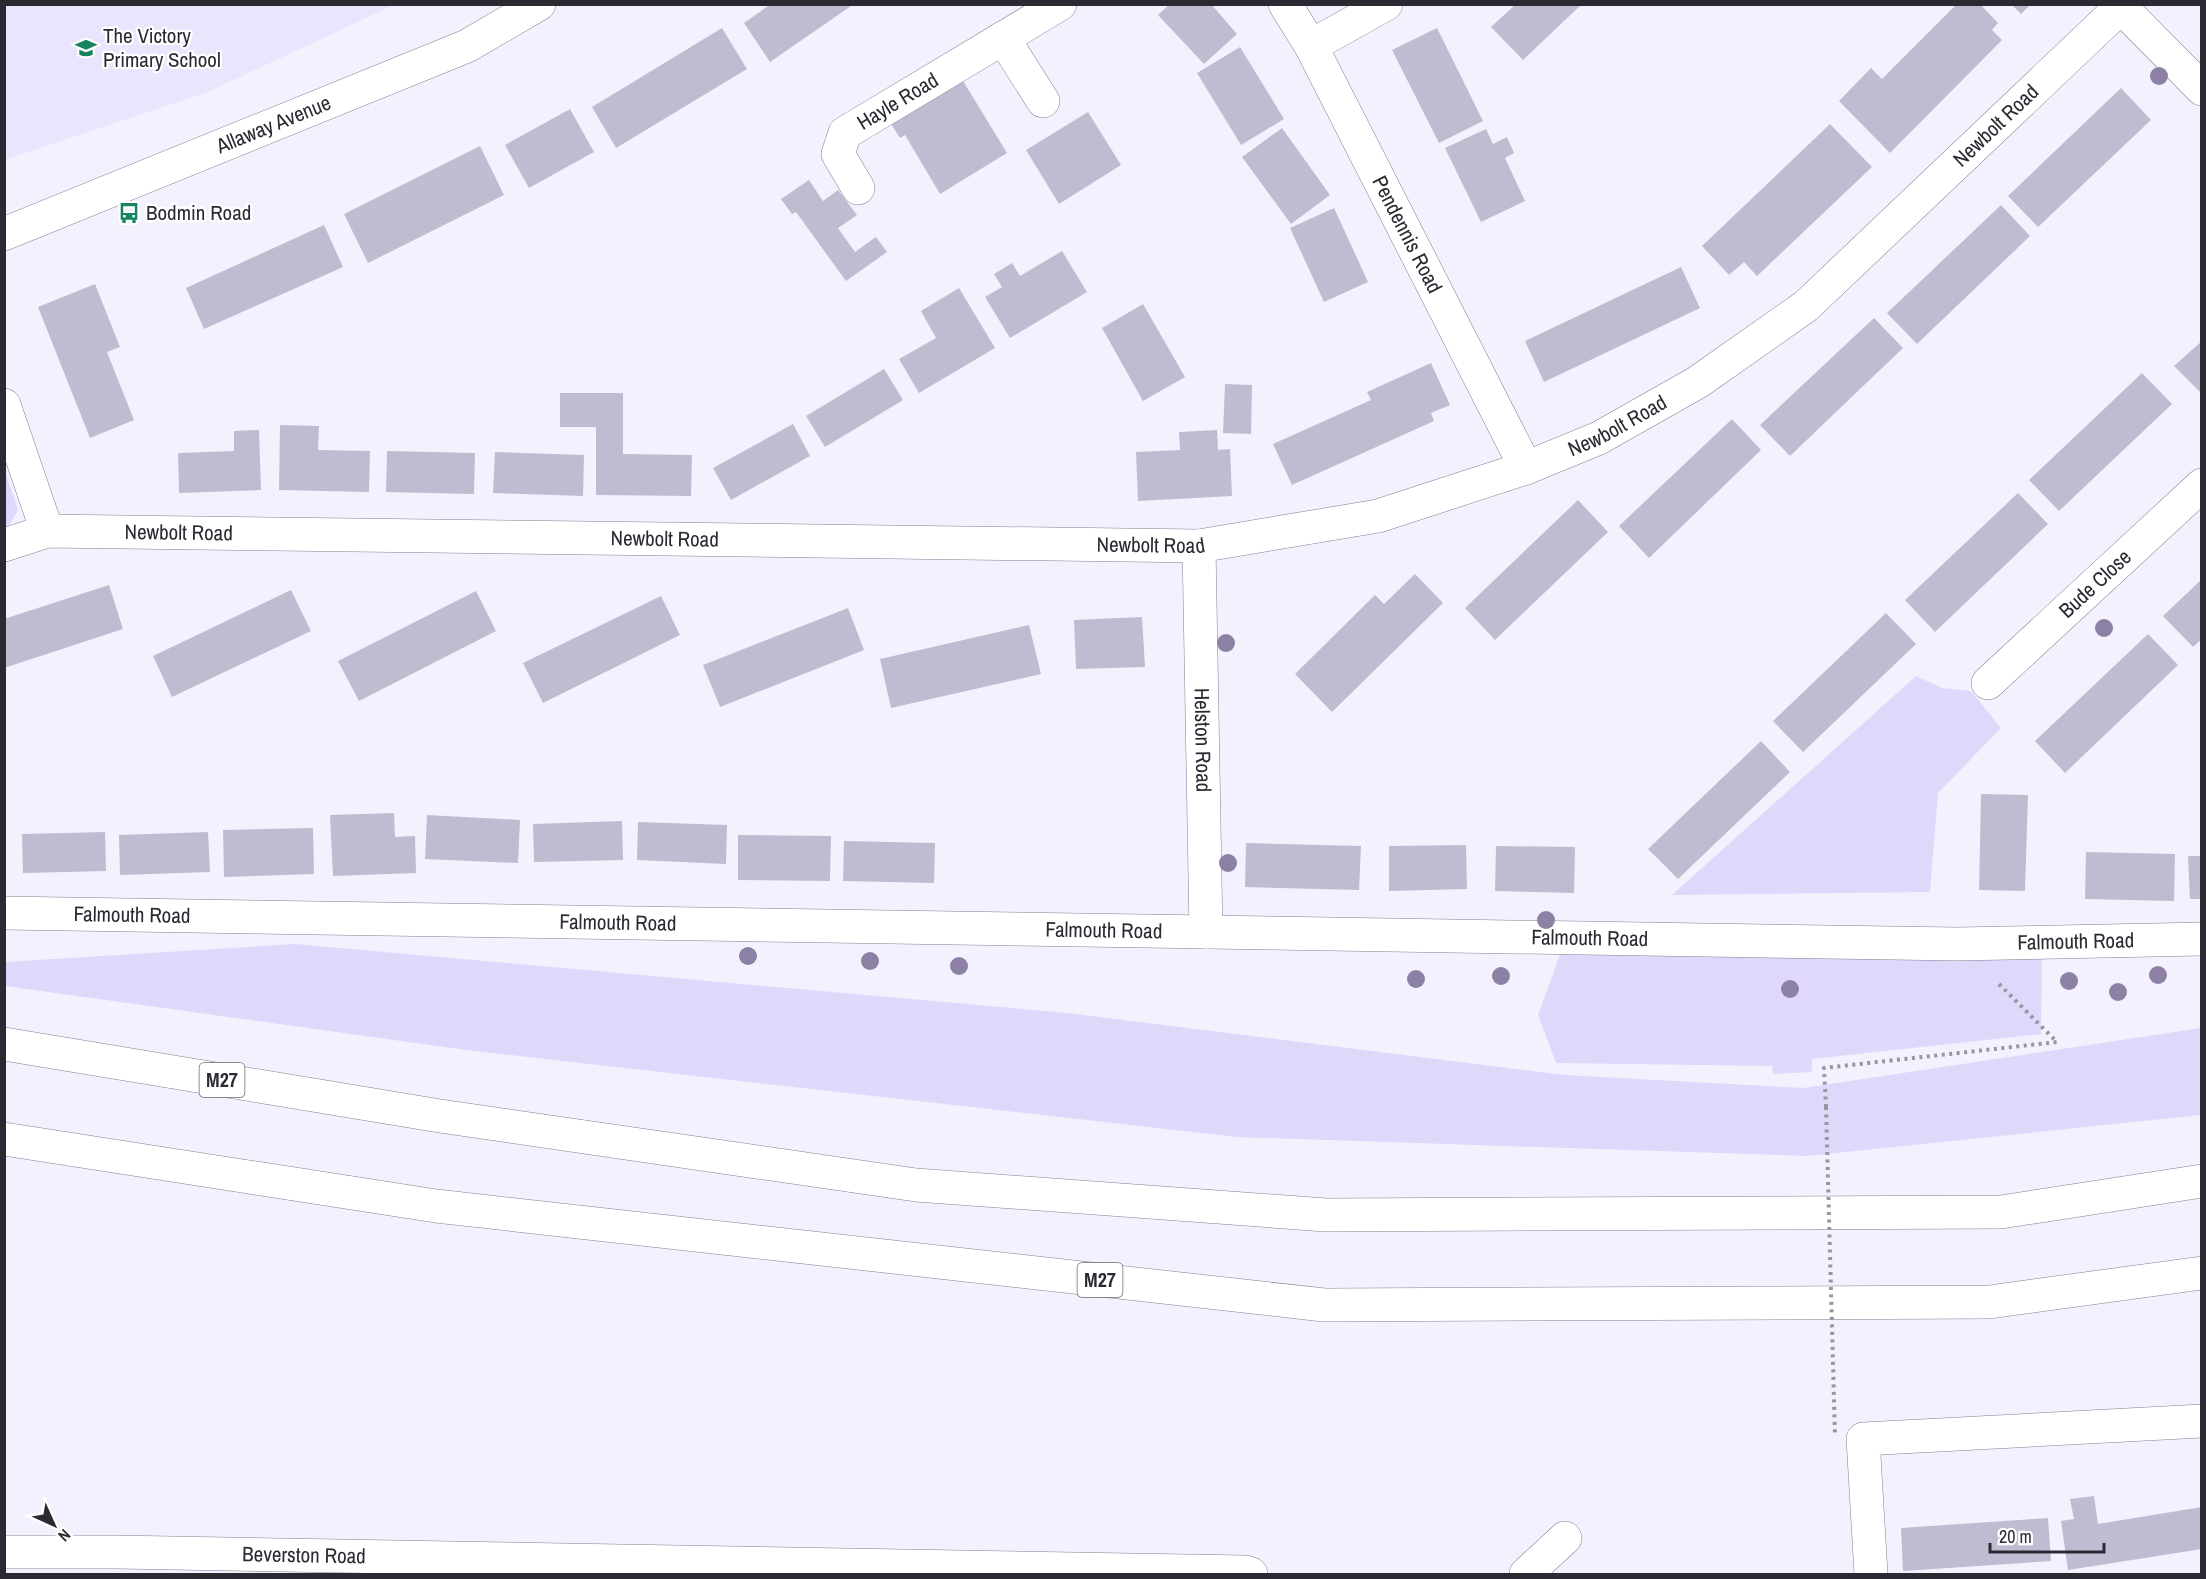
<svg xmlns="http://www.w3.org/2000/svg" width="2206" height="1579" font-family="'Archivo Narrow',sans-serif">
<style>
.built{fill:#eae5fc}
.green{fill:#dfd8fa}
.building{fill:#c0bbd0}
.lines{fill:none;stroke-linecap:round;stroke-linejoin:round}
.minor-casing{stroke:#847f93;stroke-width:34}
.highway-casing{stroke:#847f93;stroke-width:34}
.path{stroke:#97959f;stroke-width:4;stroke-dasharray:3 4.5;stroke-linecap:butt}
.minor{stroke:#fff;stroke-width:33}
.highway{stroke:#fff;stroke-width:33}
.path-bridge{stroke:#97959f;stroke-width:4;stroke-dasharray:3 4.5;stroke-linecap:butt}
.tree{fill:#8c80a4}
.labels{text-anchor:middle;stroke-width:4.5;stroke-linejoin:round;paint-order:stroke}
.shield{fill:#fff;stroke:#6b6a70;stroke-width:1.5}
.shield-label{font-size:20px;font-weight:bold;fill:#2b2a32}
.poi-label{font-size:21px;fill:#2b2a32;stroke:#fff;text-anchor:start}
.street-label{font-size:21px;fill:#2b2a32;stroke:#fff}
</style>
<rect width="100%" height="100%" fill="#f4f1fe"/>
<path class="built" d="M 4,5 L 5,4 L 394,5 L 208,92 L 5,160 Z"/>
<path class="green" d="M 4,468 L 18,510 L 7,529 L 4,530 Z
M 1916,676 L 1942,688 L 1971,691 L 2001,728 L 1938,793 L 1930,892 L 1672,895 Z
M 295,944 L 1067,1013 L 1565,1075 L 1803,1088 L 2201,1028 L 2201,1115 L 1807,1156 L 1237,1137 L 466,1050 L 5,986 L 5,962 Z
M 1562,949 L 2042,957 L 2041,1034 L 1812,1059 L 1812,1072 L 1773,1074 L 1772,1066 L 1556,1063 L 1538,1015 Z"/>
<path class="building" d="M 771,4 L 854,4 L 770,62 L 744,23 Z
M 1170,4 L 1211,4 L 1237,34 L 1204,64 L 1158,15 Z
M 1516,4 L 1582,4 L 1523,60 L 1491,27 Z
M 1957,4 L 1980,4 L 1998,23 L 1992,30 L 2002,40 L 1890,153 L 1839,101 L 1871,68 L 1882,79 Z
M 2011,4 L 2031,4 L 2021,14 Z
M 722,28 L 747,69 L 616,148 L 592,107 Z
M 1437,28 L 1483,121 L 1439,143 L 1392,50 Z
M 1240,47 L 1284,119 L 1241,145 L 1197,73 Z
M 960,76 L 1007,153 L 940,194 L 905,135 L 900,138 L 888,119 Z
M 2121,88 L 2151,120 L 2038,227 L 2008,196 Z
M 570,109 L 594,152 L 529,188 L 505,145 Z
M 1088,112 L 1121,165 L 1059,204 L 1026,150 Z
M 1830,124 L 1872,167 L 1757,276 L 1744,262 L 1729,275 L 1702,246 Z
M 1282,128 L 1330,195 L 1291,224 L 1242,157 Z
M 1486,129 L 1493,144 L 1507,137 L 1514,153 L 1505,158 L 1525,201 L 1481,222 L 1445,148 Z
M 480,146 L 504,195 L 368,263 L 344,214 Z
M 809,180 L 823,201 L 838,190 L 857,215 L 838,228 L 855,252 L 876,237 L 887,252 L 846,281 L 796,212 L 792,214 L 781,199 Z
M 2001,205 L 2030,236 L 1917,344 L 1887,313 Z
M 1334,208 L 1368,282 L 1324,302 L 1290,228 Z
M 324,225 L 343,267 L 204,329 L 186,288 Z
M 1062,251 L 1087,292 L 1010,338 L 985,297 L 1002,287 L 994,274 L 1012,263 L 1020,276 Z
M 1681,267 L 1700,308 L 1544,382 L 1525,341 Z
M 95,284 L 120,347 L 107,352 L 134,420 L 90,438 L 38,307 Z
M 959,288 L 995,348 L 919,393 L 899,359 L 936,338 L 921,311 Z
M 1143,304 L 1185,377 L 1143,401 L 1102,328 Z
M 1874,318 L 1903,348 L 1790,456 L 1760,425 Z
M 2202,341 L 2202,394 L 2174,366 Z
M 1431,363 L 1450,405 L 1431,413 L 1434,421 L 1292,485 L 1273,444 L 1371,400 L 1367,392 Z
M 884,369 L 903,400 L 825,447 L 806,416 Z
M 2142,373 L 2172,404 L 2059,511 L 2029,480 Z
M 1225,384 L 1252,385 L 1251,434 L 1223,433 Z
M 560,393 L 623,393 L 623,454 L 692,455 L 691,496 L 596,495 L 596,427 L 560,427 Z
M 1732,419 L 1761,450 L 1649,558 L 1619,526 Z
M 793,424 L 810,456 L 731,500 L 713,468 Z
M 280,425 L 319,426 L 318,450 L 370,451 L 369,492 L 279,490 Z
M 259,430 L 261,490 L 179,493 L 178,453 L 234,451 L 234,431 Z
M 1217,430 L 1218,450 L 1230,449 L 1232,496 L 1138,501 L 1136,452 L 1180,450 L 1179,432 Z
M 387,451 L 475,453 L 474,494 L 386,492 Z
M 495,452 L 584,455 L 583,496 L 493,493 Z
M 2018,493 L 2048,524 L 1935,632 L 1905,600 Z
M 1578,500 L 1608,532 L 1495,640 L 1465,608 Z
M 1415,574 L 1443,603 L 1332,712 L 1295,674 L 1375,595 L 1384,604 Z
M 2202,579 L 2202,639 L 2193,647 L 2163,616 Z
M 109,585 L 123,629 L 4,668 L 4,619 Z
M 291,590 L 311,631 L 172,697 L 153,656 Z
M 476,591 L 496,631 L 359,701 L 338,661 Z
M 661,596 L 680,635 L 543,703 L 523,663 Z
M 848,608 L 864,650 L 720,707 L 703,665 Z
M 1886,613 L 1916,644 L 1803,752 L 1773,721 Z
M 1142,617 L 1145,667 L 1076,669 L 1074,620 Z
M 1029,625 L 1041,674 L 891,708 L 880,659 Z
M 2148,634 L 2178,665 L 2065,773 L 2035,741 Z
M 1761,741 L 1790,772 L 1678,879 L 1648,849 Z
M 1981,794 L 2028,795 L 2025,891 L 1979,890 Z
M 394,813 L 395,837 L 415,836 L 416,873 L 333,876 L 330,815 Z
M 427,815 L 520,820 L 518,863 L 425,859 Z
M 622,821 L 623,860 L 534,862 L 533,824 Z
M 638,822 L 727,825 L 726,864 L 637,860 Z
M 313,828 L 314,874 L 224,877 L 223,830 Z
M 105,832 L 106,871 L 23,873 L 22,834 Z
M 208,832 L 210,872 L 120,875 L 119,835 Z
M 738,835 L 831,836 L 830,881 L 738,880 Z
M 844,841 L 935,843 L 934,883 L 843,881 Z
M 1246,843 L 1361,846 L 1359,890 L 1245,887 Z
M 1466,845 L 1467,889 L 1389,891 L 1389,846 Z
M 1496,846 L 1575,847 L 1574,893 L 1495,891 Z
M 2086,852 L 2175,854 L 2174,901 L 2085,899 Z
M 2188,856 L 2202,856 L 2202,899 L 2190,899 Z
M 2094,1496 L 2098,1524 L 2202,1507 L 2202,1549 L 2068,1570 L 2061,1521 L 2074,1519 L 2070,1499 Z
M 2048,1518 L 2051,1561 L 1903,1571 L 1901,1528 Z"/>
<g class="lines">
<defs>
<g id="minor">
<path id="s1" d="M 1285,4 L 1311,46 L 1526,468"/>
<path d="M 2121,7 L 2202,89"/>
<path d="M 1003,38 L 1043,101"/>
<path d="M 1311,46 L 1386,4"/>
<path id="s2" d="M 858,188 L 838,154 L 845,133 L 1060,4"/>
<path id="s3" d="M 4,234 L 467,46 L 539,4"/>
<path d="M 4,405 L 47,531"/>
<path id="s4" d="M 4,545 L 47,531 L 1199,546 L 1378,516 L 1526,468 L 1599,438 L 1698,382 L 1806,306 L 2124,4"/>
<path id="s5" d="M 1199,546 L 1206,932"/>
<path id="s6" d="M 1988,683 L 2202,485"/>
<path id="s7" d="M 4,913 L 1958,944 L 2202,939"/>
<path id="s8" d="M 4,1552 L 117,1552 L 1245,1572 L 1251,1574"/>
<path d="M 1526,1574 L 1565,1538"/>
<path d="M 1871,1574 L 1863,1439 L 2202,1421"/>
</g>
<path id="highway" d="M 4,1044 L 440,1116 L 916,1185 L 1326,1215 L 2001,1212 L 2202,1181
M 4,1139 L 436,1206 L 1324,1305 L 1989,1302 L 2202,1273"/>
</defs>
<use href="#minor" class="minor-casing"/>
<use href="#highway" class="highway-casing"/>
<path class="path" d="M 1826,1107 L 1824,1068 L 2057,1042 L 1996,981"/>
<use href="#minor" class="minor"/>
<use href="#highway" class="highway"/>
<path class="path-bridge" d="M 1826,1107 L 1835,1436"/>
</g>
<g class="tree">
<circle cx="2159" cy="76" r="9"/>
<circle cx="2104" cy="628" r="9"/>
<circle cx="1226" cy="643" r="9"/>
<circle cx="1228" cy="863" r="9"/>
<circle cx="1546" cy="920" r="9"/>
<circle cx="748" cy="956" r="9"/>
<circle cx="870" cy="961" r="9"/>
<circle cx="959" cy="966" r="9"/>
<circle cx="2158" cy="975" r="9"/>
<circle cx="1501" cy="976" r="9"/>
<circle cx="1416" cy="979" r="9"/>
<circle cx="2069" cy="981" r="9"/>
<circle cx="1790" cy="989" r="9"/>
<circle cx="2118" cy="992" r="9"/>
</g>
<defs>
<symbol id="school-bare" viewBox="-9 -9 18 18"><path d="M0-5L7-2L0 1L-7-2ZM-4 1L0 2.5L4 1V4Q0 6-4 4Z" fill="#168461" stroke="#fff" stroke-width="2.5" paint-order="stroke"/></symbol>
<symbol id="bus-bare" viewBox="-9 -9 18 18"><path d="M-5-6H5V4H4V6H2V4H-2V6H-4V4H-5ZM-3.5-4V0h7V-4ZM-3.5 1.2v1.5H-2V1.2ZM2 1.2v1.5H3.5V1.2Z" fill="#168461" stroke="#fff" stroke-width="2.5" paint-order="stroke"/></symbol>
</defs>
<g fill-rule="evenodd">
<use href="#school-bare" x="71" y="33" width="30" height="30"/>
<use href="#bus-bare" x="114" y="198" width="30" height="30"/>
</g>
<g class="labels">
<g class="shield">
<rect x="199.5" y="1063" width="45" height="34" rx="4.5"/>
<rect x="1077.5" y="1263" width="45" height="34" rx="4.5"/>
</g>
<g class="shield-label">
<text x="222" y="1087">M27</text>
<text x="1100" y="1287">M27</text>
</g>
<g class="poi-label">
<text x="103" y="43">The Victory<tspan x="103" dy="24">Primary School</tspan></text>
<text x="146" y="220">Bodmin Road</text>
</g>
<g class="street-label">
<text dy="7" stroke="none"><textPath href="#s2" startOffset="123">Hayle Road</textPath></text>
<text dy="7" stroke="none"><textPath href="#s3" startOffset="291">Allaway Avenue</textPath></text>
<text dy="7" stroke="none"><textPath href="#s4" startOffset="2121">Newbolt Road</textPath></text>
<text dy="7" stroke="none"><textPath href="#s1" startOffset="261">Pendennis Road</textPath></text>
<text dy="7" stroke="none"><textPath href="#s4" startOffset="1635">Newbolt Road</textPath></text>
<text dy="7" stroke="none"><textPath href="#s4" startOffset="177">Newbolt Road</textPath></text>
<text dy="7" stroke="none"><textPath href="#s4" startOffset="663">Newbolt Road</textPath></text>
<text dy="7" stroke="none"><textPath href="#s4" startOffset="1149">Newbolt Road</textPath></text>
<text dy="7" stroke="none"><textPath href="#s6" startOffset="146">Bude Close</textPath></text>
<text dy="7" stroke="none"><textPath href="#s5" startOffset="194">Helston Road</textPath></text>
<text dy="7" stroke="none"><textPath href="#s7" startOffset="128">Falmouth Road</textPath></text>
<text dy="7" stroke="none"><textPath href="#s7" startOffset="614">Falmouth Road</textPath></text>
<text dy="7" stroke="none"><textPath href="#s7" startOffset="1100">Falmouth Road</textPath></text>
<text dy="7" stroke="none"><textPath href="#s7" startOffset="1586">Falmouth Road</textPath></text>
<text dy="7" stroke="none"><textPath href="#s7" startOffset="2072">Falmouth Road</textPath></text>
<text dy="7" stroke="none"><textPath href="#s8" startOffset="300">Beverston Road</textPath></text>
</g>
</g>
<rect width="2206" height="1579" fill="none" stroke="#2b2a32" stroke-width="12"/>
<g transform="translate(54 1525) rotate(135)" stroke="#ffffff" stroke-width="4.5" paint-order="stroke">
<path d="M0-4.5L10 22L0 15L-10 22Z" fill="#2b2a32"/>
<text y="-9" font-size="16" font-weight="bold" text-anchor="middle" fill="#2b2a32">N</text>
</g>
<path d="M1990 1543v9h114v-9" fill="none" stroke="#2b2a32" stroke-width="3"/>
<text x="1999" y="1543" font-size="18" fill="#2b2a32" stroke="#ffffff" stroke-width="4.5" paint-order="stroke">20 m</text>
</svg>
